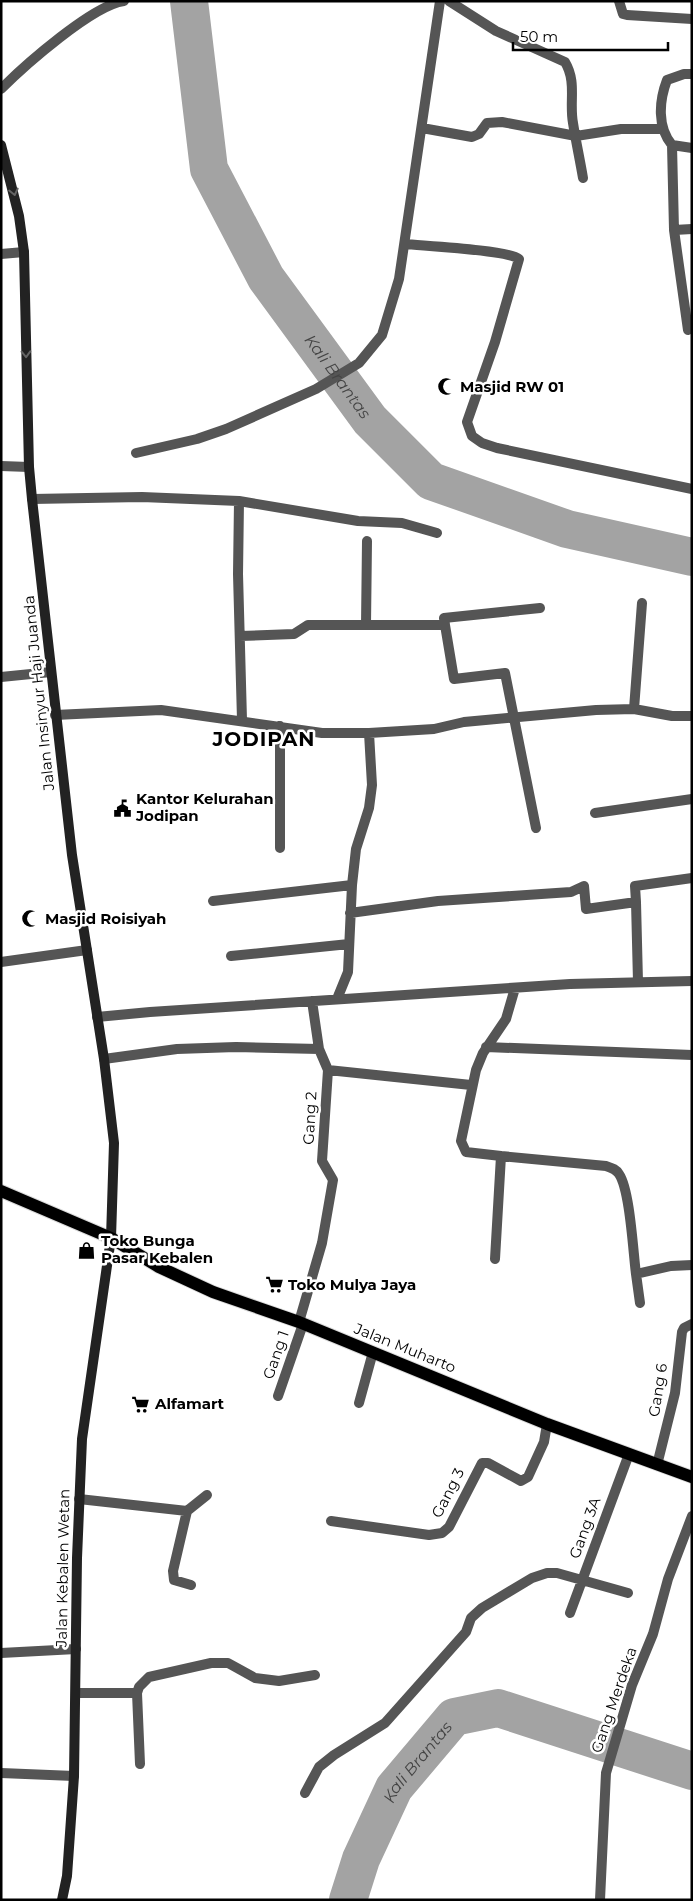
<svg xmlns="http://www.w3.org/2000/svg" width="693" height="1901" font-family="Montserrat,sans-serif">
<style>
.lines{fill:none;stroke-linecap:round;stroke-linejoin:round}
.river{stroke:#a3a3a3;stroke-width:38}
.primary-casing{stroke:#dbdbdb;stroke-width:14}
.minor{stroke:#555;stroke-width:10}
.tertiary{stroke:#555;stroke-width:10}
.secondary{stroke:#222;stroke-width:10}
.primary{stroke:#000;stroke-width:12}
.oneway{stroke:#646464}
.labels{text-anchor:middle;stroke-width:5;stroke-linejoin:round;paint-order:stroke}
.poi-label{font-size:15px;font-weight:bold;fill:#000;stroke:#fff;text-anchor:start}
.street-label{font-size:15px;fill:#000;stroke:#fff}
.water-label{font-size:16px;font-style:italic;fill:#444;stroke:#fff}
.district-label{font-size:20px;font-weight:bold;letter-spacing:1px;fill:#000;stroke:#fff}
</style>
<rect width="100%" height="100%" fill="#fff"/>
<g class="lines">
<g class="river">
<path id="s1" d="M 189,1 L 209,169 L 266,278 L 370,420 L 431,481 L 567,529 L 692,557"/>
<path id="s2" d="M 348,1900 L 361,1859 L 394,1788 L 454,1717 L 498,1708 L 692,1771"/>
</g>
<defs>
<path id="primary" d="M 1,1191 L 111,1238 L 159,1267 L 213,1292 L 299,1322 L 547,1424 L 692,1477"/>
</defs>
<use href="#primary" class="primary-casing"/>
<path class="minor" d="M 449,1 L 496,31 L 565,62 C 577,82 569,102 573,123 C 576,142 580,160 583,178
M 619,1 L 623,14 L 627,15 L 692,19
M 692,74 L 684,74 L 667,80 C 659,101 657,127 672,145 L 692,148
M 1,89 C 25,65 93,5 124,1
M 422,128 L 472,137 L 479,134 L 487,123 L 502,122 L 576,136 L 621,129 L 662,129
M 672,145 L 674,230 L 688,330
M 674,230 L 692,229
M 405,244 C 425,246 508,250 519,259 L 495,342 L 467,422 L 472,436 L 482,443 L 497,448 L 692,489
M 1,254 L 24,252
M 136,453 L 197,439 L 226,429 L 316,389 L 359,363 L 382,335 L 399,279 L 440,1
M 32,499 L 142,497 L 239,501 L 238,574 L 242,720
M 239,501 L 358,521 L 402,523 L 437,533
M 366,625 L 367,541
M 445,625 L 454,679 L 505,673 L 536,828
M 240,636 L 294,634 L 308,625 L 445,625 L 444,618 L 540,608
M 1,677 L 51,672
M 634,709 L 642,603
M 55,715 L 161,710 L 322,733 L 369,733 L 434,729 L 464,722 L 596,710 L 634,709 L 672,716 L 692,716
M 280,726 L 280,848
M 595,813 L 692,799
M 213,901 L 352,885
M 636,902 L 638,982
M 350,913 L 438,901 L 571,892 L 584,886 L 586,909 L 636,902 L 635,886 L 692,878
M 231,956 L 349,944
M 1,962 L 87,950
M 337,999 L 348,972 L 352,885 L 356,849 L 369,808 L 372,785 L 369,733
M 97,1017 L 150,1012 L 570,984 L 692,981
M 486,1047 L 692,1055
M 104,1059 L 177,1049 L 236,1047 L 319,1049
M 328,1070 L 471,1085
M 501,1156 L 606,1166 C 612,1168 616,1169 619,1174 C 630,1190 633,1251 636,1274
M 495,1259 L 501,1156 L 466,1152 L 461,1141 L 476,1070 L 483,1053 L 506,1019 L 515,988
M 640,1303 L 636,1274 L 671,1266 L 692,1265
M 299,1322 L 322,1243 L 333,1180 L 322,1161 L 328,1070 L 319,1049 L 312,1001
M 278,1396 L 303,1324
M 359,1403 L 373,1352
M 657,1465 L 675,1393 L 682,1332 L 684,1328 L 692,1324
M 79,1499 L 187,1511 L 173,1571 L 174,1580 L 191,1585
M 187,1511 L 207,1495
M 331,1521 L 429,1535 L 442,1533 L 449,1527 L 482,1463 L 488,1463 L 521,1481 L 528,1477 L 544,1442 L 547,1424
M 570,1613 L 629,1454
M 1,1653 L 76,1649
M 76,1693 L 137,1693 L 140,1764
M 137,1693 L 139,1687 L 149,1677 L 211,1663 L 228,1663 L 255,1678 L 279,1681 L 315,1675
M 1,1773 L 74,1776
M 305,1793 L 319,1767 L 334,1755 L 385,1723 L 466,1632 L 471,1618 L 482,1608 L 532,1578 L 547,1573 L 557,1573 L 628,1593
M 600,1900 L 606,1773 L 632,1685 L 653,1634 L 668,1579 L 692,1516"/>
<path class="tertiary" d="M 1,466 L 29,467"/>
<path class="secondary" d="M 1,145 L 19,216 L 24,252 L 29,467 L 32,499 L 72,855 L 104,1059 L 114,1143 L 111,1238 L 82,1439 L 77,1558 L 74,1776 L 67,1876 L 62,1900"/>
<use href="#primary" class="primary"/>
</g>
<defs><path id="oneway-chevron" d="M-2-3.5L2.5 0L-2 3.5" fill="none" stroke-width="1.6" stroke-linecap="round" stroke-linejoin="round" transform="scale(1.25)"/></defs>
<g class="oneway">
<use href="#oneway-chevron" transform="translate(14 192) rotate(77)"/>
<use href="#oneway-chevron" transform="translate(26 354) rotate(88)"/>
</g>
<defs>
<symbol id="mosque-bare" viewBox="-9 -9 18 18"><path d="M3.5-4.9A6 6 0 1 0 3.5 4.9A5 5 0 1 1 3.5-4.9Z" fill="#000" stroke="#fff" stroke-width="2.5" paint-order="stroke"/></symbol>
<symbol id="civic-bare" viewBox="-9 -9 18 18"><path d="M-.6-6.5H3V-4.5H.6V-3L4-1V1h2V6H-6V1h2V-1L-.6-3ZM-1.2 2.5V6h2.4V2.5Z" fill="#000" stroke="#fff" stroke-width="2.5" paint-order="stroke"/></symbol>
<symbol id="shop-bare" viewBox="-9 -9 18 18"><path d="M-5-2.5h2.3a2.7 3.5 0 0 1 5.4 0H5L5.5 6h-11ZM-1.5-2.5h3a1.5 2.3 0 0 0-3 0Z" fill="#000" stroke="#fff" stroke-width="2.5" paint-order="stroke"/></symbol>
<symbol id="supermarket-bare" viewBox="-9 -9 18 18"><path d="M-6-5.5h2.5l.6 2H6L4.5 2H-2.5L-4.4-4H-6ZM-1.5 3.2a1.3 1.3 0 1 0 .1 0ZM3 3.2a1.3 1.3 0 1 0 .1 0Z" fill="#000" stroke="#fff" stroke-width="2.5" paint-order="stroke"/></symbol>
</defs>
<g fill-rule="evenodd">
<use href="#mosque-bare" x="434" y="374" width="25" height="25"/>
<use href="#civic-bare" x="110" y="796" width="25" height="25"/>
<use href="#mosque-bare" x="18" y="906" width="25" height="25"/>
<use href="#shop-bare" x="74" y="1238" width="25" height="25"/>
<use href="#supermarket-bare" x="262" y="1272" width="25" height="25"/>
<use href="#supermarket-bare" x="128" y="1392" width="25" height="25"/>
</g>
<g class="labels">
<g class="poi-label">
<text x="460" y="392">Masjid RW 01</text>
<text x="136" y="804">Kantor Kelurahan<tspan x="136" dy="17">Jodipan</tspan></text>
<text x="45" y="924">Masjid Roisiyah</text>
<text x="101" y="1246">Toko Bunga<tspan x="101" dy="17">Pasar Kebalen</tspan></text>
<text x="288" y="1290">Toko Mulya Jaya</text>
<text x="155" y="1409">Alfamart</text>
</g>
<g class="street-label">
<text transform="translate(39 693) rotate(-96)" y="5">Jalan Insinyur Haji Juanda</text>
<text transform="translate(310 1118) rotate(-87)" y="5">Gang 2</text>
<text transform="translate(405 1348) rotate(22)" y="5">Jalan Muharto</text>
<text transform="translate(276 1355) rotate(-71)" y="5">Gang 1</text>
<text transform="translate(658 1390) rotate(-81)" y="5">Gang 6</text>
<text transform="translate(448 1493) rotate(-63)" y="5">Gang 3</text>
<text transform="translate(585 1528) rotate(-70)" y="5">Gang 3A</text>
<text transform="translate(63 1568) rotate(-89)" y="5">Jalan Kebalen Wetan</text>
<text transform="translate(614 1700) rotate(-71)" y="5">Gang Merdeka</text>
</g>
<g class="water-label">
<text dy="6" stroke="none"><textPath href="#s1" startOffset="414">Kali Brantas</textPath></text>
<text dy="6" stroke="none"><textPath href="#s2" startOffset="156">Kali Brantas</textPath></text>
</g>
<g class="district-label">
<text x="264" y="746">JODIPAN</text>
</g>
</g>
<rect width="693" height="1901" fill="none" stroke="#000000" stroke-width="5"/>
<path d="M513 42v8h155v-8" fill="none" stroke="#000000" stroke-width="2.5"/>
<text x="520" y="42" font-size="15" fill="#000000" stroke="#ffffff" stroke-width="4" paint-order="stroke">50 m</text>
</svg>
